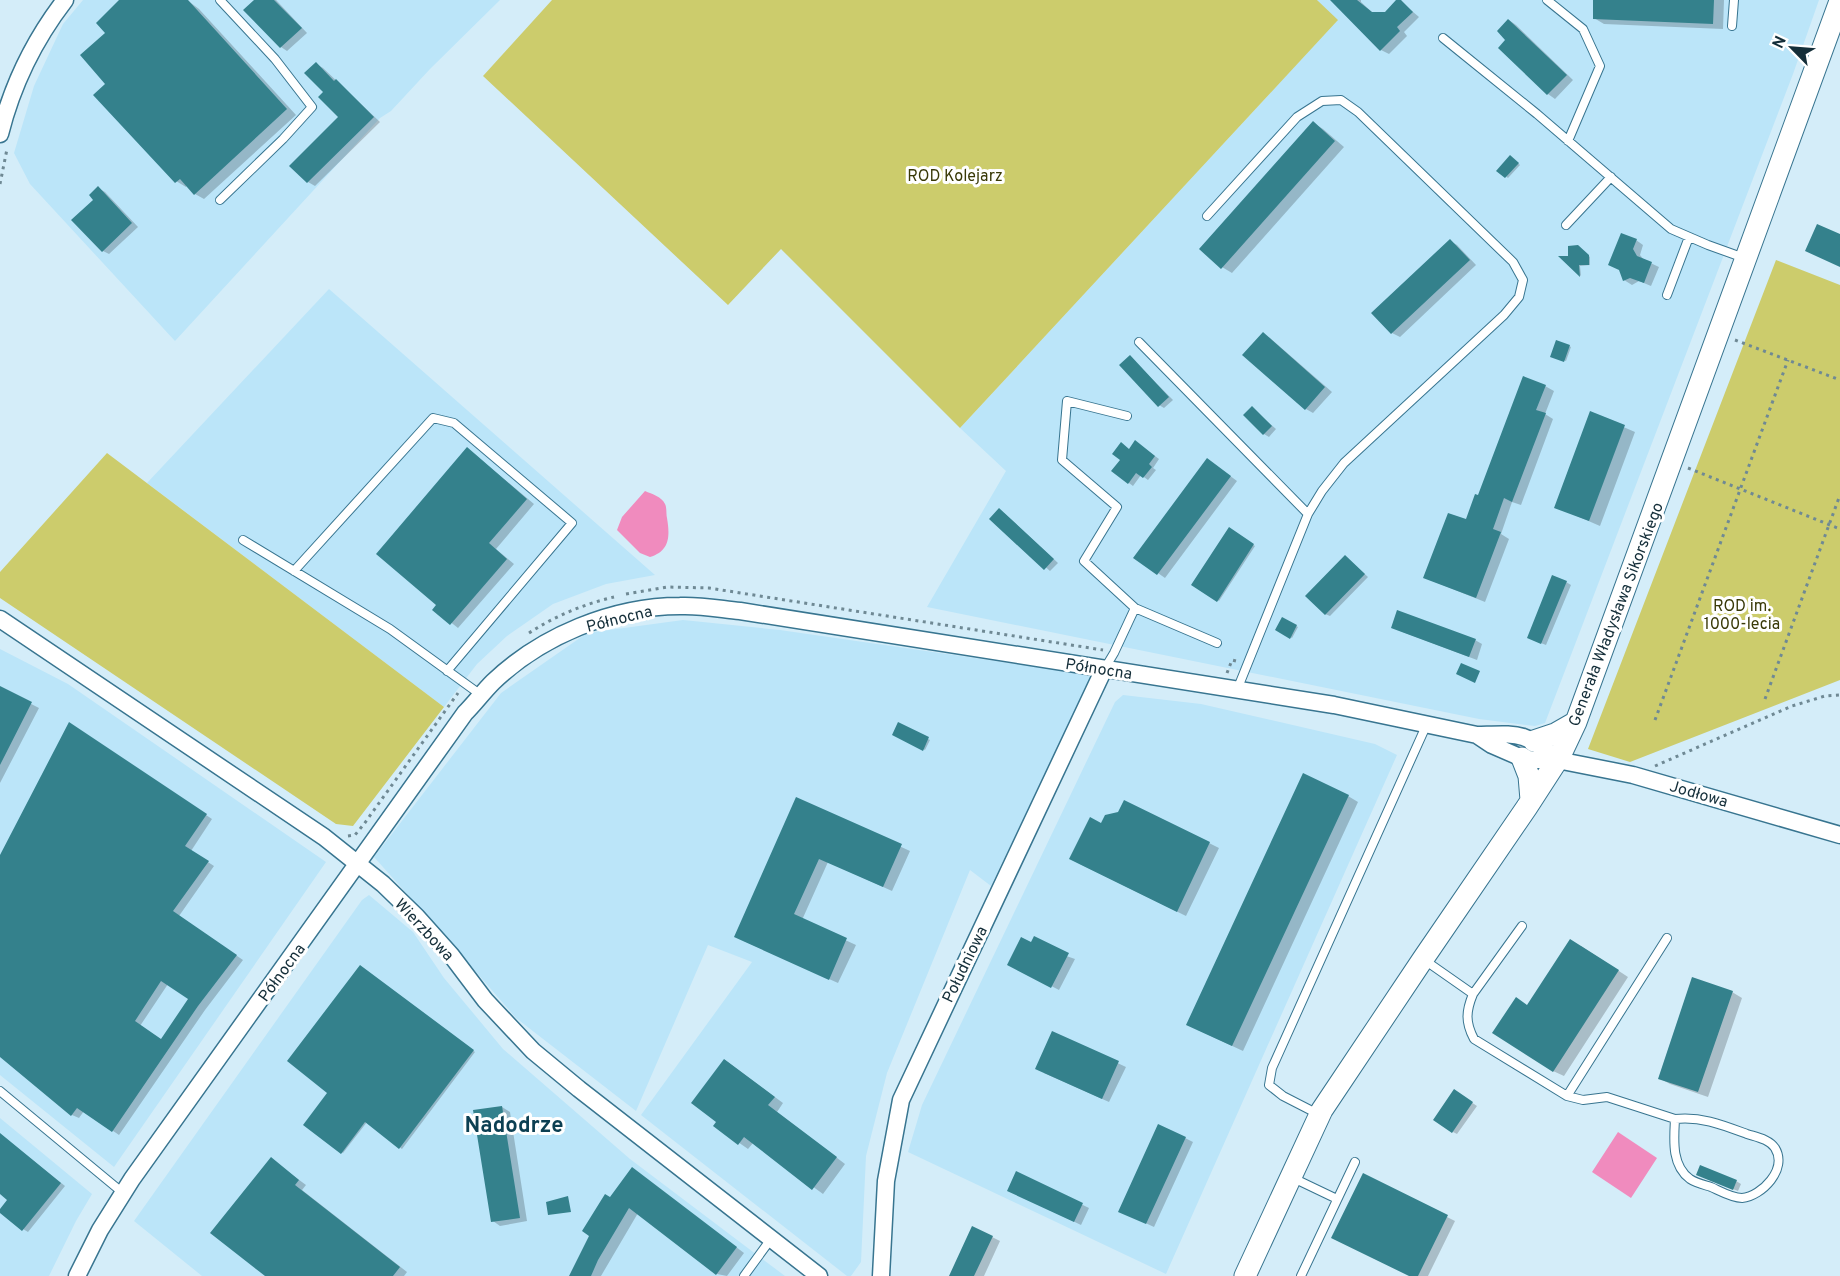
<svg xmlns="http://www.w3.org/2000/svg" width="1840" height="1276" font-family="Overpass,sans-serif">
<style>
.built{fill:#bbe5f9}
.green{fill:#cccc6c}
.water{fill:#f08bbe}
.shadow{fill:#0003;fill-rule:evenodd}
.building{fill:#34818c;fill-rule:evenodd}
.lines{fill:none;stroke-linecap:round;stroke-linejoin:round}
.service-casing{stroke:#387590;stroke-width:10}
.minor-casing{stroke:#387590;stroke-width:19}
.tertiary-casing{stroke:#387590;stroke-width:23}
.path{stroke:#6f8994;stroke-width:3;stroke-dasharray:3 4.5;stroke-linecap:butt}
.service{stroke:#fff;stroke-width:8}
.minor{stroke:#fff;stroke-width:16}
.tertiary{stroke:#fff;stroke-width:21}
.labels{text-anchor:middle;stroke-width:6;stroke-linejoin:round;paint-order:stroke}
.park-label{font-size:16px;fill:#393907;stroke:#fff}
.street-label{font-size:16px;fill:#142e39;stroke:#fff}
.district-label{font-size:22px;font-weight:bold;fill:#0c3f52;stroke:#fff}
</style>
<rect width="100%" height="100%" fill="#d4edf9"/>
<path class="built" d="M 83,0 L 500,0 L 430,69 L 391,111 L 380,118 L 175,341 L 42,197 L 30,184 L 14,153 L 34,86 L 63,24 Z
M 1317,0 L 1819,0 L 1793,74 L 1545,723 L 1535,726 L 1479,719 L 927,607 L 1006,471 L 960,428 L 1337,21 Z
M 329,289 L 655,575 L 606,584 L 553,604 L 507,636 L 477,664 L 444,707 L 147,483 Z
M 683,620 L 780,630 L 1092,675 L 991,886 L 970,870 L 887,1073 L 866,1156 L 861,1262 L 851,1276 L 847,1276 L 641,1115 L 752,962 L 708,945 L 636,1111 L 516,1018 L 442,933 L 374,857 L 501,693 L 587,633 Z
M 0,649 L 68,684 L 326,862 L 114,1167 L 0,1075 Z
M 1123,695 L 1201,704 L 1375,744 L 1397,755 L 1166,1274 L 908,1152 L 922,1105 L 1115,702 Z
M 369,895 L 413,932 L 444,978 L 503,1049 L 630,1159 L 785,1276 L 202,1276 L 134,1221 L 362,900 Z
M 0,1118 L 92,1194 L 76,1221 L 49,1276 L 0,1276 Z"/>
<path class="green" d="M 552,0 L 1317,0 L 1338,20 L 960,428 L 781,249 L 728,305 L 483,76 Z
M 1776,260 L 1840,285 L 1840,680 L 1630,762 L 1588,749 Z
M 107,453 L 444,707 L 353,826 L 336,824 L 0,598 L 0,572 Z"/>
<path class="water" d="M 645,491 C 652,494 662,497 665,504 C 667,508 666,514 667,518 C 670,536 670,551 650,557 L 640,553 L 617,530 L 622,517 Z
M 1618,1132 L 1657,1158 L 1631,1198 L 1592,1172 Z"/>
<path class="shadow" d="M 121,0 L 187,0 L 199,9 L 296,115 L 204,199 L 195,194 L 187,185 L 186,187 L 176,181 L 107,84 L 108,33 Z
M 256,0 L 276,0 L 307,33 L 287,51 L 281,47 L 245,10 Z
M 1332,0 L 1361,0 L 1361,2 L 1374,14 L 1385,14 L 1399,0 L 1419,17 L 1404,32 L 1407,36 L 1389,54 L 1381,50 Z
M 1595,0 L 1724,0 L 1723,29 L 1604,24 L 1594,18 Z
M 1509,20 L 1516,25 L 1573,80 L 1555,99 L 1548,94 L 1500,48 L 1507,39 Z
M 316,64 L 323,68 L 380,122 L 315,186 L 308,182 L 291,166 L 340,117 L 325,92 Z
M 1313,123 L 1323,129 L 1344,147 L 1232,273 L 1222,267 Z
M 1512,158 L 1520,165 L 1508,178 L 1498,170 Z
M 98,188 L 105,192 L 138,227 L 109,254 L 103,251 L 95,200 Z
M 1636,240 L 1643,245 L 1640,255 L 1644,260 L 1659,267 L 1651,286 L 1639,281 L 1632,285 L 1624,280 L 1621,270 Z
M 1450,241 L 1457,245 L 1476,265 L 1400,337 L 1392,333 Z
M 1580,248 L 1590,257 L 1590,265 L 1580,266 L 1581,276 L 1561,258 L 1569,257 Z
M 1263,334 L 1270,338 L 1332,392 L 1313,413 L 1306,409 Z
M 1569,346 L 1571,347 L 1566,361 L 1554,357 Z
M 1130,357 L 1173,400 L 1164,408 L 1159,405 Z
M 1545,386 L 1554,391 L 1545,414 L 1553,419 L 1521,505 L 1512,502 L 1501,534 L 1509,539 L 1485,602 L 1425,578 L 1467,521 L 1479,496 Z
M 1252,408 L 1276,429 L 1269,437 L 1264,434 Z
M 1591,413 L 1635,432 L 1600,526 L 1556,507 Z
M 1140,445 L 1159,459 L 1153,468 L 1156,470 L 1148,480 L 1141,475 L 1133,486 L 1129,483 L 1122,460 L 1129,450 Z
M 468,449 L 534,504 L 496,549 L 514,564 L 458,628 L 434,609 L 438,605 Z
M 1214,464 L 1237,481 L 1165,578 L 1135,557 Z
M 1004,513 L 1058,563 L 1050,571 L 991,518 Z
M 1229,529 L 1255,546 L 1219,601 L 1193,584 Z
M 1346,557 L 1368,577 L 1330,616 L 1325,614 Z
M 1566,582 L 1571,585 L 1546,645 L 1533,640 Z
M 1283,619 L 1298,627 L 1292,638 L 1277,629 Z
M 1400,631 L 1475,640 L 1482,644 L 1477,660 Z
M 0,688 L 39,708 L 0,783 Z
M 899,724 L 930,740 L 925,750 L 894,735 Z
M 76,728 L 212,819 L 191,851 L 214,866 L 179,916 L 243,960 L 205,1010 L 119,1135 L 84,1111 L 79,1118 L 72,1115 L 0,1055 L 0,859 ZM 168,984 L 190,999 L 162,1040 L 140,1026 Z
M 1348,796 L 1358,802 L 1243,1051 L 1198,1030 Z
M 797,799 L 910,851 L 892,891 L 828,862 L 802,920 L 856,945 L 838,983 L 744,941 Z
M 1102,825 L 1209,843 L 1219,848 L 1186,916 L 1080,864 Z
M 1032,944 L 1075,959 L 1059,990 L 1009,964 Z
M 1581,946 L 1628,977 L 1564,1076 L 1553,1071 L 1528,1006 Z
M 361,967 L 475,1052 L 402,1149 L 367,1122 L 343,1153 L 305,1125 L 329,1092 Z
M 1732,992 L 1742,998 L 1708,1097 L 1670,1084 L 1659,1078 Z
M 1053,1033 L 1126,1067 L 1109,1102 L 1044,1073 Z
M 725,1060 L 783,1103 L 777,1112 L 845,1164 L 823,1194 L 753,1143 L 748,1149 L 715,1126 L 718,1122 Z
M 1459,1094 L 1477,1106 L 1457,1134 L 1453,1132 Z
M 502,1107 L 510,1112 L 527,1221 L 500,1226 L 493,1221 L 475,1112 Z
M 0,1134 L 65,1186 L 28,1232 L 23,1229 L 9,1200 L 0,1192 Z
M 1185,1138 L 1193,1142 L 1154,1227 L 1128,1215 Z
M 271,1159 L 306,1185 L 302,1190 L 407,1272 L 404,1276 L 267,1276 Z
M 633,1169 L 744,1253 L 727,1276 L 717,1274 L 638,1213 L 601,1276 L 575,1276 L 610,1198 Z
M 1017,1173 L 1089,1208 L 1081,1225 L 1016,1194 Z
M 1363,1175 L 1455,1221 L 1428,1276 L 1411,1276 Z
M 1702,1177 L 1736,1181 L 1741,1184 L 1738,1191 Z
M 992,1237 L 1000,1241 L 984,1276 L 951,1276 Z"/>
<path class="building" d="M 119,0 L 188,0 L 287,109 L 194,195 L 180,179 L 175,183 L 93,95 L 105,84 L 80,55 L 105,33 L 96,23 Z
M 254,0 L 274,0 L 302,28 L 280,48 L 243,10 Z
M 1330,0 L 1357,0 L 1372,12 L 1385,12 L 1396,0 L 1401,0 L 1413,12 L 1397,27 L 1400,31 L 1380,51 Z
M 1593,0 L 1714,0 L 1713,24 L 1593,19 Z
M 1508,19 L 1567,75 L 1547,95 L 1498,48 L 1505,40 L 1497,31 Z
M 316,62 L 334,81 L 336,79 L 374,117 L 307,183 L 289,166 L 338,117 L 318,97 L 323,92 L 304,73 Z
M 1313,121 L 1335,141 L 1221,269 L 1199,249 Z
M 1510,155 L 1519,163 L 1505,178 L 1496,171 Z
M 98,186 L 132,223 L 102,252 L 71,220 L 93,200 L 89,195 Z
M 1817,224 L 1840,234 L 1840,267 L 1805,251 Z
M 1621,233 L 1637,239 L 1633,249 L 1637,256 L 1652,262 L 1644,283 L 1630,278 L 1623,281 L 1619,270 L 1608,265 Z
M 1450,239 L 1470,260 L 1391,334 L 1371,313 Z
M 1578,245 L 1589,255 L 1589,265 L 1579,265 L 1580,277 L 1558,256 L 1568,256 L 1568,246 Z
M 1263,332 L 1325,387 L 1305,410 L 1242,355 Z
M 1556,340 L 1570,345 L 1564,362 L 1550,357 Z
M 1130,355 L 1169,397 L 1158,407 L 1119,365 Z
M 1523,376 L 1546,385 L 1536,410 L 1546,413 L 1512,502 L 1504,498 L 1493,529 L 1501,532 L 1476,598 L 1423,578 L 1448,513 L 1466,519 L 1475,494 L 1478,495 Z
M 1252,406 L 1272,426 L 1263,435 L 1243,415 Z
M 1590,411 L 1625,425 L 1589,521 L 1554,508 Z
M 1135,440 L 1155,456 L 1149,464 L 1152,467 L 1143,478 L 1136,473 L 1128,484 L 1111,471 L 1120,460 L 1112,454 L 1121,442 L 1129,449 Z
M 467,447 L 527,499 L 489,543 L 507,559 L 450,625 L 432,610 L 436,605 L 376,554 Z
M 1207,458 L 1231,476 L 1157,575 L 1133,558 Z
M 999,508 L 1054,559 L 1044,570 L 989,519 Z
M 1229,527 L 1254,544 L 1217,602 L 1191,585 Z
M 1345,555 L 1365,574 L 1325,615 L 1305,596 Z
M 1552,575 L 1567,581 L 1541,644 L 1527,638 Z
M 1397,610 L 1476,639 L 1469,657 L 1391,628 Z
M 1282,617 L 1297,625 L 1290,639 L 1275,630 Z
M 1461,663 L 1480,671 L 1475,683 L 1456,674 Z
M 0,686 L 32,702 L 0,765 Z
M 69,722 L 207,814 L 185,846 L 209,861 L 173,911 L 237,955 L 198,1006 L 112,1132 L 77,1108 L 71,1116 L 0,1057 L 0,855 ZM 161,981 L 188,999 L 161,1039 L 135,1021 Z
M 898,722 L 929,737 L 923,751 L 892,735 Z
M 1303,773 L 1349,795 L 1232,1046 L 1186,1025 Z
M 796,797 L 902,844 L 883,887 L 819,859 L 794,914 L 847,938 L 829,980 L 734,937 Z
M 1124,800 L 1210,842 L 1177,912 L 1069,859 L 1090,817 L 1101,823 L 1105,815 L 1118,812 Z
M 1034,936 L 1069,953 L 1051,988 L 1007,965 L 1021,937 L 1031,942 Z
M 1570,939 L 1619,970 L 1553,1072 L 1492,1033 L 1516,997 L 1527,1005 Z
M 360,965 L 474,1050 L 399,1149 L 365,1122 L 341,1154 L 303,1125 L 327,1093 L 287,1061 Z
M 1692,977 L 1733,991 L 1698,1092 L 1658,1079 Z
M 1052,1031 L 1119,1061 L 1102,1099 L 1035,1069 Z
M 724,1059 L 775,1097 L 768,1105 L 837,1157 L 812,1190 L 744,1137 L 738,1145 L 713,1126 L 716,1122 L 691,1103 Z
M 1454,1089 L 1473,1102 L 1452,1133 L 1433,1120 Z
M 502,1106 L 520,1218 L 491,1222 L 473,1110 Z
M 1158,1124 L 1186,1137 L 1146,1224 L 1118,1212 Z
M 0,1133 L 61,1183 L 22,1231 L 0,1213 L 0,1209 L 7,1200 L 0,1194 Z
M 271,1157 L 299,1180 L 295,1185 L 400,1267 L 393,1276 L 265,1276 L 210,1233 Z
M 1700,1165 L 1737,1180 L 1733,1190 L 1696,1175 Z
M 632,1167 L 737,1247 L 716,1275 L 629,1208 L 598,1260 L 591,1276 L 569,1276 L 589,1236 L 582,1231 L 605,1194 L 610,1197 Z
M 1016,1171 L 1083,1203 L 1074,1222 L 1007,1191 Z
M 1363,1173 L 1448,1215 L 1418,1276 L 1409,1276 L 1331,1238 Z
M 568,1196 L 571,1212 L 548,1215 L 546,1202 Z
M 972,1226 L 993,1236 L 974,1276 L 949,1276 Z"/>
<g class="lines">
<defs>
<path id="service" d="M 220,0 L 275,59 L 312,107 L 283,139 L 220,200
M 1547,0 L 1583,29 L 1600,66 L 1568,141
M 1732,26 L 1734,0
M 1443,38 L 1537,114 L 1671,229 L 1708,245 L 1747,259
M 1207,216 L 1297,117 L 1322,101 L 1341,100 L 1358,112 L 1513,262 L 1523,280 L 1519,297 L 1504,315 L 1344,463 L 1322,491 L 1308,514 L 1237,690
M 1566,225 L 1611,177
M 1667,295 L 1689,237
M 1139,342 L 1308,514
M 243,540 L 390,629 L 481,695
M 294,571 L 433,418 L 454,423 L 572,523 L 447,671
M 1135,608 L 1217,643
M 1105,668 L 1114,653 L 1135,608 L 1084,561 L 1117,507 L 1062,460 L 1067,401 L 1127,416
M 1423,959 L 1473,994 C 1466,1011 1465,1022 1474,1039 L 1567,1096 L 1583,1100 L 1607,1097 L 1675,1119 C 1674,1139 1671,1165 1690,1179 C 1696,1183 1705,1185 1711,1187 C 1720,1191 1732,1198 1742,1198 C 1762,1196 1788,1169 1775,1148 C 1769,1139 1756,1137 1747,1134 C 1723,1125 1701,1116 1675,1119
M 1473,994 L 1522,926
M 0,1091 L 123,1193
M 1567,1096 L 1667,938
M 1320,1115 L 1283,1096 L 1269,1085 L 1272,1068 L 1426,726
M 1291,1177 L 1337,1199
M 744,1276 L 771,1239
M 1301,1276 L 1355,1162"/>
<path id="minor" d="M 0,134 C 12,86 35,39 65,0
M 0,619 L 324,837 L 383,884 L 417,917 L 451,955 L 485,1000 L 533,1051 L 579,1089 L 819,1276
M 1477,735 L 1492,745 L 1522,758 L 1535,760 L 1557,760 L 1633,775 L 1840,835
M 77,1276 L 100,1230 L 132,1179 L 465,713 C 475,703 483,692 493,682 C 541,636 613,606 680,606 C 700,605 720,609 740,611 L 1334,705 L 1477,735 C 1519,734 1525,731 1557,760
M 881,1276 L 886,1181 L 901,1100 L 1104,669"/>
<path id="tertiary" d="M 1534,741 L 1555,734 L 1576,722
M 1522,758 L 1529,776 L 1531,800
M 1245,1276 L 1322,1110 L 1423,959 L 1527,807 L 1560,756 L 1576,722 L 1840,1"/>
</defs>
<use href="#service" class="service-casing"/>
<use href="#minor" class="minor-casing"/>
<use href="#tertiary" class="tertiary-casing"/>
<path class="path" d="M 0,184 L 7,149
M 1735,340 L 1840,380
M 1688,468 L 1840,529
M 626,594 L 667,587 L 709,588 L 1103,650
M 529,633 C 555,616 584,604 614,597
M 1227,673 L 1232,660 L 1236,661
M 1765,699 L 1840,495
M 1655,720 L 1788,360
M 1655,766 L 1792,706 L 1825,696 L 1840,695
M 348,836 L 355,835 L 364,824 L 458,693"/>
<use href="#service" class="service"/>
<use href="#minor" class="minor"/>
<use href="#tertiary" class="tertiary"/>
</g>
<g class="labels">
<g class="park-label">
<text x="955" y="181">ROD Kolejarz</text>
<text x="1742" y="611">ROD im.<tspan x="1742" dy="18">1000-lecia</tspan></text>
</g>
<g class="street-label">
<text transform="translate(1615 614) rotate(-69)" y="6">Generała Władysława Sikorskiego</text>
<text transform="translate(619 618) rotate(-14)" y="6">Północna</text>
<text transform="translate(1099 668) rotate(9)" y="6">Północna</text>
<text transform="translate(1699 793) rotate(16)" y="6">Jodłowa</text>
<text transform="translate(425 929) rotate(47)" y="6">Wierzbowa</text>
<text transform="translate(964 964) rotate(-64)" y="6">Południowa</text>
<text transform="translate(281 972) rotate(-54)" y="6">Północna</text>
</g>
<g class="district-label">
<text x="514" y="1132">Nadodrze</text>
</g>
</g>
<g transform="translate(1792 48) rotate(295)" stroke="#ffffff" stroke-width="4.5" paint-order="stroke">
<path d="M0-4.5L10 22L0 15L-10 22Z" fill="#142e39"/>
<text y="-9" font-size="16" font-weight="bold" text-anchor="middle" fill="#142e39">N</text>
</g>
</svg>
